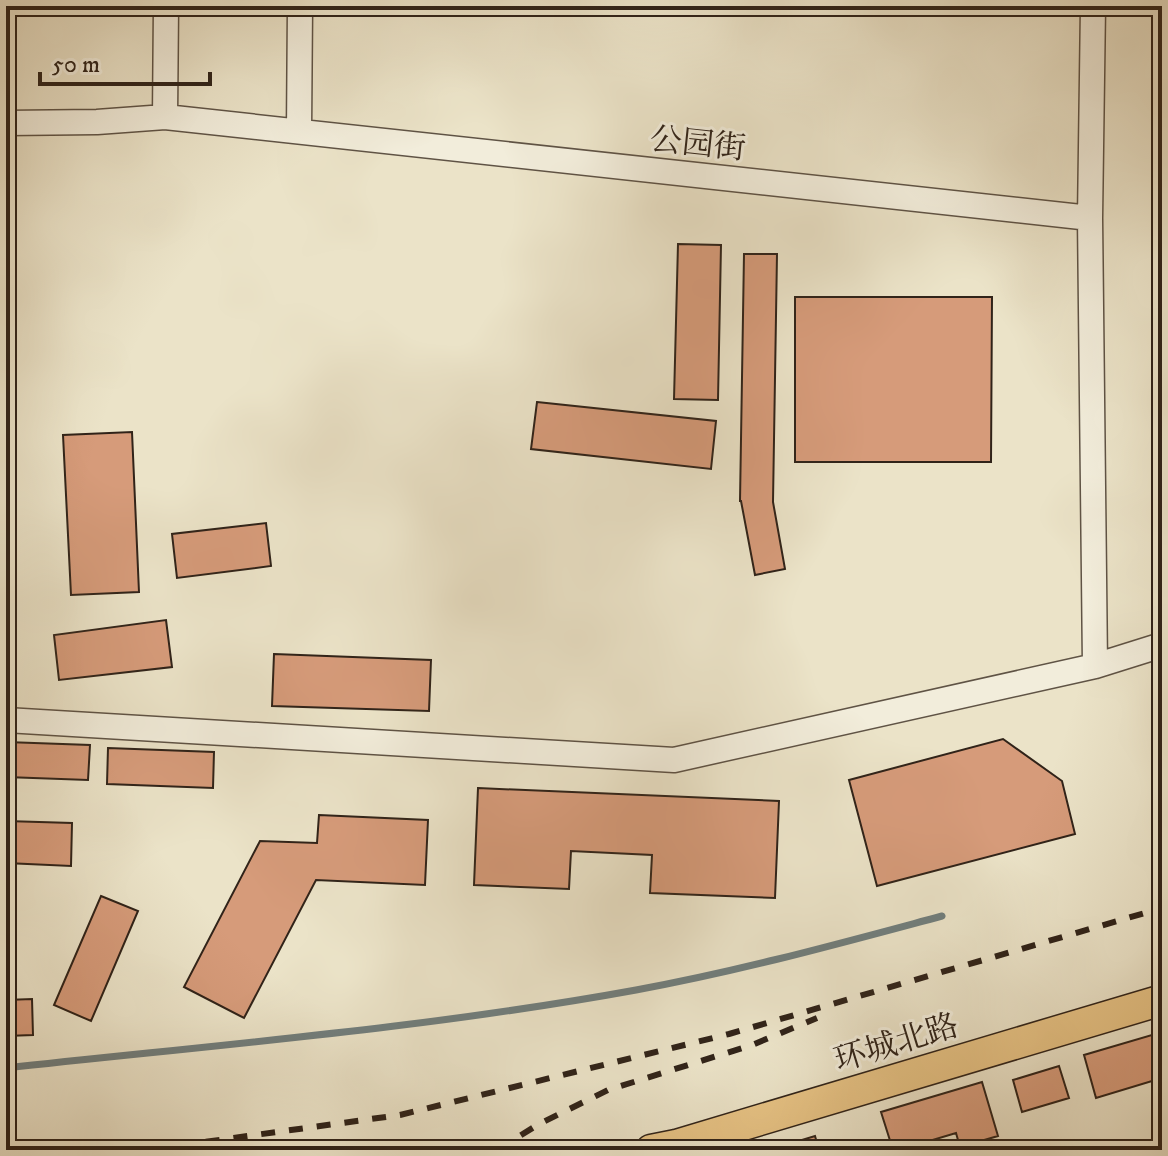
<svg xmlns="http://www.w3.org/2000/svg" width="1168" height="1156" font-family="'IM FELL DW Pica','Noto Serif SC',serif">
<style>
.green{fill:#bdc292;stroke:#767256;stroke-width:2}
.lines{fill:none;stroke-linecap:round;stroke-linejoin:round}
.stream{stroke:#717e7d;stroke-width:7}
.building{fill:#d69b7a;stroke:#302319;stroke-width:2}
.minor-casing{stroke:#5f5345;stroke-width:27}
.major-casing{stroke:#302319;stroke-width:33}
.minor{stroke:#f2eddb;stroke-width:24}
.major{stroke:#e6c284;stroke-width:30}
.rail{stroke:#302319;stroke-width:6;stroke-dasharray:14 14;stroke-linecap:butt}
.labels{text-anchor:middle;stroke-width:6;stroke-linejoin:round;paint-order:stroke}
.street-label{font-size:32px;fill:#302319;stroke:#f2eddb}
</style>
<rect width="100%" height="100%" fill="#ebe3c8"/>
<filter id="stains"><feTurbulence type="fractalNoise" baseFrequency=".0025" numOctaves="4"/><feColorMatrix values="0 0 0 0 .2 0 0 0 0 .09 0 0 0 0 .02 0 0 0 .5 -.17"/></filter>
<radialGradient id="worn" r=".72"><stop offset=".6" stop-color="#630" stop-opacity="0"/><stop offset="1" stop-color="#630" stop-opacity=".3"/></radialGradient>
<path class="green" d="M 1162,1142 L 1162,1150 L 1055,1150 Z"/>
<g class="lines">
<path class="stream" d="M 6,1068 C 216,1045 428,1028 636,990 C 740,971 841,943 942,916"/>
</g>
<path class="building" d="M 678,244 L 721,245 L 718,400 L 674,399 Z
M 744,254 L 777,254 L 773,502 L 785,569 L 755,575 L 741,501 L 740,501 Z
M 795,297 L 992,297 L 991,462 L 795,462 Z
M 537,402 L 716,421 L 711,469 L 531,449 Z
M 132,432 L 139,592 L 71,595 L 63,435 Z
M 266,523 L 271,566 L 177,578 L 172,534 Z
M 166,620 L 172,667 L 59,680 L 54,635 Z
M 274,654 L 431,660 L 429,711 L 272,706 Z
M 1003,739 L 1062,781 L 1075,834 L 877,886 L 849,780 Z
M 6,742 L 90,745 L 88,780 L 6,777 Z
M 108,748 L 214,752 L 213,788 L 107,784 Z
M 478,788 L 779,801 L 775,898 L 650,893 L 652,855 L 571,851 L 569,889 L 474,885 Z
M 319,815 L 428,820 L 425,885 L 316,880 L 244,1018 L 184,987 L 260,841 L 317,843 Z
M 6,821 L 72,823 L 71,866 L 6,863 Z
M 101,896 L 138,911 L 91,1021 L 54,1005 Z
M 32,999 L 33,1035 L 6,1036 L 6,1000 Z
M 1162,1032 L 1162,1078 L 1096,1098 L 1084,1055 Z
M 1059,1066 L 1069,1098 L 1022,1112 L 1013,1080 Z
M 982,1082 L 998,1136 L 960,1147 L 956,1133 L 899,1150 L 893,1150 L 881,1112 Z
M 815,1136 L 819,1150 L 769,1150 Z"/>
<g class="lines">
<defs>
<path id="minor" d="M 166,6 L 165,117 L 1090,218
M 1093,6 L 1090,218 L 1095,666
M 6,123 L 97,122 L 165,117
M 299,131 L 300,6
M 6,720 L 674,760 L 1095,666 L 1162,645"/>
<path id="major" d="M 651,1150 L 676,1145 L 1162,1000"/>
</defs>
<use href="#minor" class="minor-casing"/>
<use href="#major" class="major-casing"/>
<use href="#minor" class="minor"/>
<use href="#major" class="major"/>
<path class="rail" d="M 6,1150 L 9,1150
M 66,1150 L 197,1143 L 400,1115 L 729,1034 L 1162,908
M 497,1150 L 539,1124 L 608,1090 L 752,1045 L 817,1018"/>
</g>
<g class="labels">
<g class="street-label">
<text transform="translate(698 143) rotate(6)" y="11">公园街</text>
<text transform="translate(896 1042) rotate(-17)" y="11">环城北路</text>
</g>
</g>
<rect width="1168" height="1156" fill="none" stroke="#ebe3c8" stroke-width="32"/>
<rect x="8" y="8" width="1152" height="1140" fill="none" stroke="#302319" stroke-width="4"/>
<rect x="16" y="16" width="1136" height="1124" fill="none" stroke="#302319" stroke-width="2"/>
<path d="M40 72v12h170v-12" fill="none" stroke="#302319" stroke-width="4"/>
<text x="52" y="72" font-size="24" fill="#302319" stroke="#f2eddb" stroke-width="6" paint-order="stroke">50 m</text>
<rect width="100%" height="100%" filter="url(#stains)"/>
<rect width="100%" height="100%" fill="url(#worn)"/>
</svg>
